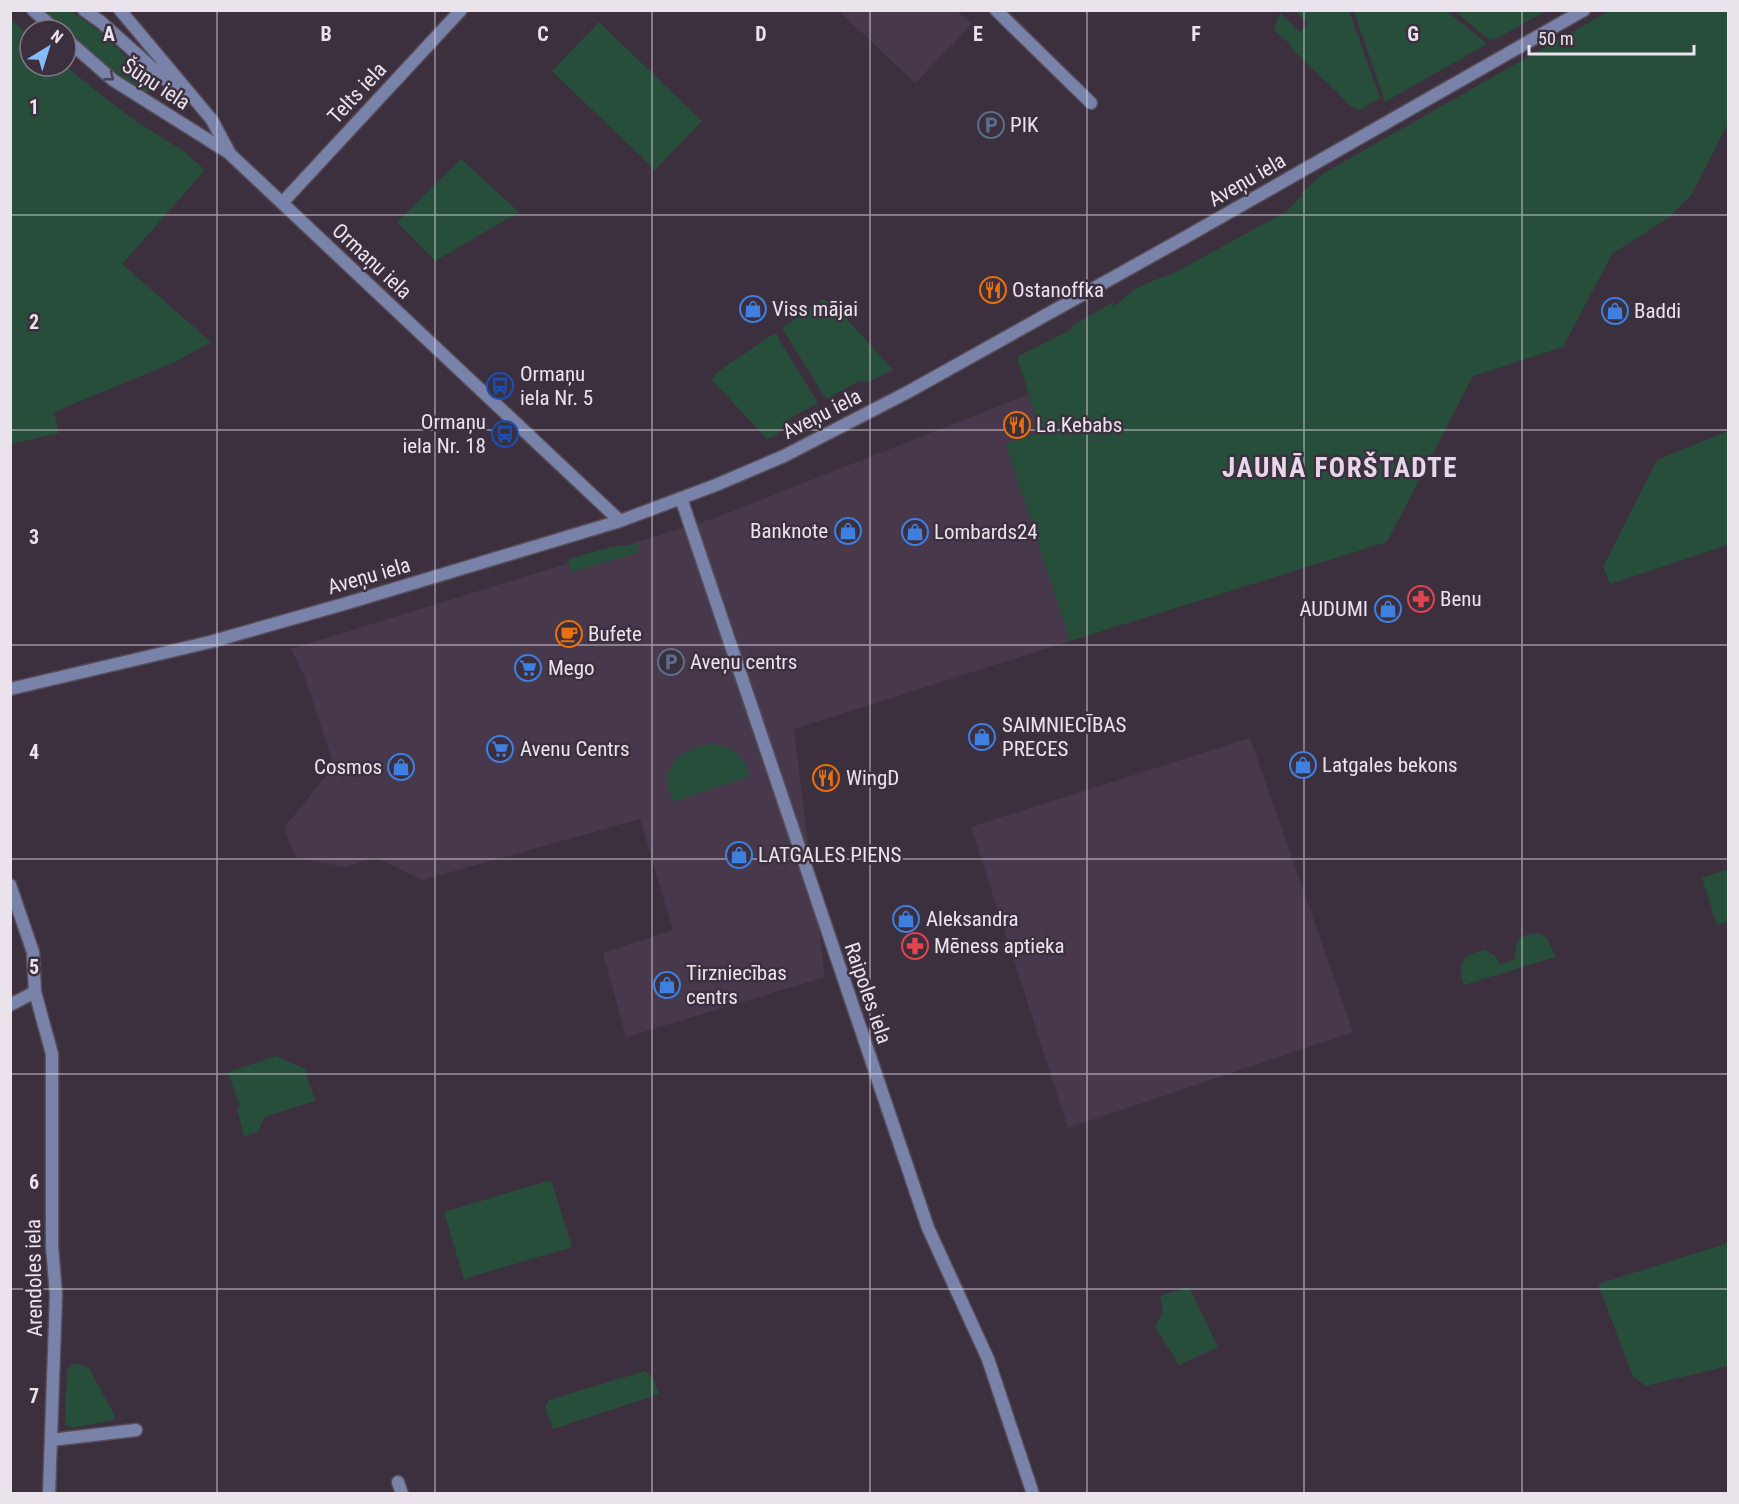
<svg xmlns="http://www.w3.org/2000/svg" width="1739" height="1504" font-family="'Roboto Condensed',sans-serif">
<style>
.built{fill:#48384c}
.green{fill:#264e3a}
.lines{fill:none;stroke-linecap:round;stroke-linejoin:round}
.street-casing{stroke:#584d5b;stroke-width:15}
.street{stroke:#7983aa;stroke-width:12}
.oneway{stroke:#484154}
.grid{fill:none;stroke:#ebe3ec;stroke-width:1.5;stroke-opacity:0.55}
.labels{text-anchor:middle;stroke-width:5;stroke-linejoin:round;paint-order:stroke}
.street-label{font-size:21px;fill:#ebe3ec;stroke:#3c303f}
.poi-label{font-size:21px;fill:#ebe3ec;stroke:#3c303f;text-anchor:start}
.district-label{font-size:27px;font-weight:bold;letter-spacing:1.5px;fill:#e7d7ea;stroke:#3c303f}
.grid-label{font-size:20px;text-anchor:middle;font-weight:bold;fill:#ebe3ec;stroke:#3c303f;stroke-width:5;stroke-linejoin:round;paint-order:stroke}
</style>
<rect width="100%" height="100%" fill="#3c303f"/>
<path class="built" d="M 839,11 L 957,11 L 972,24 L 915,83 Z
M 1031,393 L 1044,431 L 1006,444 L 1070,641 L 794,729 L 825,977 L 626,1037 L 603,953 L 673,930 L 640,819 L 422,880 L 376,857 L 344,867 L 296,857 L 284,828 L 330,771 L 332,760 L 304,675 L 291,649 L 718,517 Z
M 1250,738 L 1353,1032 L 1068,1128 L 971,827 Z"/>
<path class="green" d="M 42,11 L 71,11 L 102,33 L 157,86 L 153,91 L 144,92 L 108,66 Z
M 1295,11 L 1349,11 L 1380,98 L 1359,110 L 1351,106 L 1293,50 L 1290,44 L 1274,30 L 1280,13 L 1300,32 L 1308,23 Z
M 1354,11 L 1447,11 L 1485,42 L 1485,45 L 1385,102 Z
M 1455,11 L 1546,11 L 1494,40 L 1488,39 Z
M 1609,11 L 1728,11 L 1728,123 L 1692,194 L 1668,218 L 1612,254 L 1563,347 L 1473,376 L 1387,542 L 1070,641 L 1006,444 L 1044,431 L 1039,417 L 1037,420 L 1017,357 L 1072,329 L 1070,327 L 1115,301 L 1112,307 C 1119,304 1122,300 1127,295 C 1139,285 1158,279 1172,274 L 1286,212 L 1303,195 L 1300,194 L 1324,173 Z
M 11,20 L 30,36 L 30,66 L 65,66 L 131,118 L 182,150 L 205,170 L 122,264 L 211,342 L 177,361 L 54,412 L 59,433 L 11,444 Z
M 599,22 L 702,121 L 655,170 L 552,71 Z
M 461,159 L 519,212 L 435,261 L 397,222 Z
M 823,299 L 834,305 L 893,370 L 869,382 L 859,381 L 826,399 L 782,328 Z
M 775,333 L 818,403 L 787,420 L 777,435 L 767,439 L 712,380 L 716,373 Z
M 1728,431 L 1728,545 L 1610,584 L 1603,567 L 1657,460 Z
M 639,544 L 637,553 L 571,572 L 568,559 L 615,546 Z
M 712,744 C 735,747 744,755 750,776 L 674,802 C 671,795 666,786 667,779 C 667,757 694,746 712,744 Z
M 1728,869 L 1728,922 L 1717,925 L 1702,878 Z
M 1539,933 L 1547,938 L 1555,957 L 1464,985 C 1457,962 1461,955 1485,950 L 1496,957 L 1500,964 L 1515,960 C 1515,941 1518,934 1539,933 Z
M 276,1056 L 305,1069 L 315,1101 L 264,1117 L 258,1132 L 244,1136 L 237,1108 L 240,1107 L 228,1072 Z
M 551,1180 L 572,1247 L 464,1279 L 444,1212 Z
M 1728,1243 L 1728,1366 L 1646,1386 L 1633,1377 L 1598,1284 Z
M 1189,1287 L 1218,1347 L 1179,1365 L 1155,1327 L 1163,1312 L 1160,1296 Z
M 78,1364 L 89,1368 L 115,1416 L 114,1420 L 72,1428 L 65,1424 L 67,1371 L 71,1365 Z
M 645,1371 L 653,1378 L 659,1394 L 553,1429 L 545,1407 L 549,1400 Z"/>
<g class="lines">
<defs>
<path id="street" d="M 33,10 L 56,30
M 84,10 L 101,22 L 186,98
M 120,10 L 212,120 L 230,154 L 620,521
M 996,10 L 1091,103
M 66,39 L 113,80 L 229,153
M 282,203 L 461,10
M 681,498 L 928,1228 L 988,1359 L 1033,1494
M 10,689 L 210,642 L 344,604 L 620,521 L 716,485 L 784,456 L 908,392 L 1184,238 L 1584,10
M 10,885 L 33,952 L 35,992 L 10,1005
M 35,992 L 52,1054 L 52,1246 L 56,1295 L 49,1494
M 51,1440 L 136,1430
M 398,1482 L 402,1494"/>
</defs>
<use href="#street" class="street-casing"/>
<use href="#street" class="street"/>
</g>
<defs><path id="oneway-chevron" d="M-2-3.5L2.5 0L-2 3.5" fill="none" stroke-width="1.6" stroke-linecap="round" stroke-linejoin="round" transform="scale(1.5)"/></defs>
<use class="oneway" href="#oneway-chevron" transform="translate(110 77) rotate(38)"/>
<path class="grid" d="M 217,10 L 217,1494M 435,10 L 435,1494M 652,10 L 652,1494M 870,10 L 870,1494M 1087,10 L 1087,1494M 1304,10 L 1304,1494M 1522,10 L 1522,1494M 10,215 L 1728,215M 10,430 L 1728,430M 10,645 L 1728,645M 10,859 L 1728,859M 10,1074 L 1728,1074M 10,1289 L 1728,1289"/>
<defs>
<symbol id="parking-ring" viewBox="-11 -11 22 22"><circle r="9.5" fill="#3c303f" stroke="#5c6f8a" stroke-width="1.5"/><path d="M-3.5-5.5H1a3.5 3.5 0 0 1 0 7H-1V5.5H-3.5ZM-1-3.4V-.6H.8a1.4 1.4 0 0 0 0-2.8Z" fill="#5c6f8a"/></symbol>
<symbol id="restaurant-ring" viewBox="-11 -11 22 22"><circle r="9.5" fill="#3c303f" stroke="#e8710a" stroke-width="1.5"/><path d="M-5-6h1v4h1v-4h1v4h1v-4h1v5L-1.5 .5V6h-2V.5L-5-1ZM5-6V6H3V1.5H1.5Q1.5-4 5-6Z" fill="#e8710a"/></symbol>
<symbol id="shop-ring" viewBox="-11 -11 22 22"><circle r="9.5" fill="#3c303f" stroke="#3f7fe0" stroke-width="1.5"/><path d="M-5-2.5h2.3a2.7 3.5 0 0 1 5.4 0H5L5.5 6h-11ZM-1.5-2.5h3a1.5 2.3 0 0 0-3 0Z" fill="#3f7fe0"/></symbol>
<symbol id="bus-ring" viewBox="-11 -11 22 22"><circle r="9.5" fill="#3c303f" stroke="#1a4fb4" stroke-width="1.5"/><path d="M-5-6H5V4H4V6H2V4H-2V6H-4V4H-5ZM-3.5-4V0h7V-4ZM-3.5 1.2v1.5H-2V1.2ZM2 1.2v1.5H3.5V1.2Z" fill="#1a4fb4"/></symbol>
<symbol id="pharmacy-ring" viewBox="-11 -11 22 22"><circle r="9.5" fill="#3c303f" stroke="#e0444e" stroke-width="1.5"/><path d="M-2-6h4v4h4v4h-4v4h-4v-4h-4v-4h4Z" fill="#e0444e"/></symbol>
<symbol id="cafe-ring" viewBox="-11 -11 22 22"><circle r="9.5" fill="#3c303f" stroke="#e8710a" stroke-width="1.5"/><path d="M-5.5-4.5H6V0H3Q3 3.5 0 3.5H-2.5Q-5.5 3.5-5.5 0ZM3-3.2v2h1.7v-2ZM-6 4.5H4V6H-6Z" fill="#e8710a"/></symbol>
<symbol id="supermarket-ring" viewBox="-11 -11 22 22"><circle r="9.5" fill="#3c303f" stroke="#3f7fe0" stroke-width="1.5"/><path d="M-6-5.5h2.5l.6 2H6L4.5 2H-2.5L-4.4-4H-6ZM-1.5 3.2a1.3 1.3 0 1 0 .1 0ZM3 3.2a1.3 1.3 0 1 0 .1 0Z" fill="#3f7fe0"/></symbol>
</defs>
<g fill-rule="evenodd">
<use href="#parking-ring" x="976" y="110" width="30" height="30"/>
<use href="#restaurant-ring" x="978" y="275" width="30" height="30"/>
<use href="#shop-ring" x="738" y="294" width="30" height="30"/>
<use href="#shop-ring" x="1600" y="296" width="30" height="30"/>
<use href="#bus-ring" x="485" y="371" width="30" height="30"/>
<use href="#restaurant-ring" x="1002" y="410" width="30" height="30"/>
<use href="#bus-ring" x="490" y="419" width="30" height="30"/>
<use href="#shop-ring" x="833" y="516" width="30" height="30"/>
<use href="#shop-ring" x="900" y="517" width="30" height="30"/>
<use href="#pharmacy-ring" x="1406" y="584" width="30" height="30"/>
<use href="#shop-ring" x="1373" y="594" width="30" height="30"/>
<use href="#cafe-ring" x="554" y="619" width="30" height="30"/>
<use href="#parking-ring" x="656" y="647" width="30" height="30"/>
<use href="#supermarket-ring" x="513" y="653" width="30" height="30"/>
<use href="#shop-ring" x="967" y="722" width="30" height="30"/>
<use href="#supermarket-ring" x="485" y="734" width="30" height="30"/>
<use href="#shop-ring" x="1288" y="750" width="30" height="30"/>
<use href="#shop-ring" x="386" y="752" width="30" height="30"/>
<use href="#restaurant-ring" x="811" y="763" width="30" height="30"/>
<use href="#shop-ring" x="724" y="840" width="30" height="30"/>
<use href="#shop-ring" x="891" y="904" width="30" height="30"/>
<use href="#pharmacy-ring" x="900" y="931" width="30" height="30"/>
<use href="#shop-ring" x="652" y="970" width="30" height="30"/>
</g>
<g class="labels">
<g class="street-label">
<text transform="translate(156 84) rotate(33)" y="7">Šūņu iela</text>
<text transform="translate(357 93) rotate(-47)" y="7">Telts iela</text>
<text transform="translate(1247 180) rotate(-30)" y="7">Aveņu iela</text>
<text transform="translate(372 261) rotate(43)" y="7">Ormaņu iela</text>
<text transform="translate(822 414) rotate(-27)" y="7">Aveņu iela</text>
<text transform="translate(369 576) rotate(-16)" y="7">Aveņu iela</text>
<text transform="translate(868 993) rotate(71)" y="7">Raipoles iela</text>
<text transform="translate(34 1278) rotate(-91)" y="7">Arendoles iela</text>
</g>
<g class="poi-label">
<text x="1010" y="132">PIK</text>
<text x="1012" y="297">Ostanoffka</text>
<text x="772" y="316">Viss mājai</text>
<text x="1634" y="318">Baddi</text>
<text x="520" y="381">Ormaņu<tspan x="520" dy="24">iela Nr. 5</tspan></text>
<text x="486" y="429" text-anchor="end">Ormaņu<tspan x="486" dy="24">iela Nr. 18</tspan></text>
<text x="1036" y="432">La Kebabs</text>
<text x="828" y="538" text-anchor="end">Banknote</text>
<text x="934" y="539">Lombards24</text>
<text x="1440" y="606">Benu</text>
<text x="1368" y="616" text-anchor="end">AUDUMI</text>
<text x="588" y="641">Bufete</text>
<text x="690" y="669">Aveņu centrs</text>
<text x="548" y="675">Mego</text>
<text x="1002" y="732">SAIMNIECĪBAS<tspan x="1002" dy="24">PRECES</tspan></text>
<text x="520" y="756">Avenu Centrs</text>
<text x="1322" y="772">Latgales bekons</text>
<text x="382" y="774" text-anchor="end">Cosmos</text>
<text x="846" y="785">WingD</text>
<text x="758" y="862">LATGALES PIENS</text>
<text x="926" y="926">Aleksandra</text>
<text x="934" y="953">Mēness aptieka</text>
<text x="686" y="980">Tirzniecības<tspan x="686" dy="24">centrs</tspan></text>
</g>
<g class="district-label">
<text x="1340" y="477">JAUNĀ FORŠTADTE</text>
</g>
</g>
<g class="grid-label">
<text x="109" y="41">A</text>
<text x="326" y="41">B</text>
<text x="543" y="41">C</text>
<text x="761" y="41">D</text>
<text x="978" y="41">E</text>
<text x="1196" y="41">F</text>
<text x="1413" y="41">G</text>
<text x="34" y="114">1</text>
<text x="34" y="329">2</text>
<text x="34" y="544">3</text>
<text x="34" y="759">4</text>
<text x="34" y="974">5</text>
<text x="34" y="1189">6</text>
<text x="34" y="1403">7</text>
</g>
<rect width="1739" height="1504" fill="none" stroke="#ebe3ec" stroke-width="24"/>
<g transform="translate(48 48) rotate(38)"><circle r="28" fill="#3c303f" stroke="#827884" stroke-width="1.5"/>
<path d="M0-4.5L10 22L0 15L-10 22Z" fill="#85bbfb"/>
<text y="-9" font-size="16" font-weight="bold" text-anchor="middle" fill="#ebe3ec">N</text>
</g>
<path d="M1529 45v9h165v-9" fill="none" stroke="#ebe3ec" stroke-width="3"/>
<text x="1538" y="45" font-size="18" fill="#ebe3ec" stroke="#3c303f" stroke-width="4.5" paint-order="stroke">50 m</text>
</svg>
